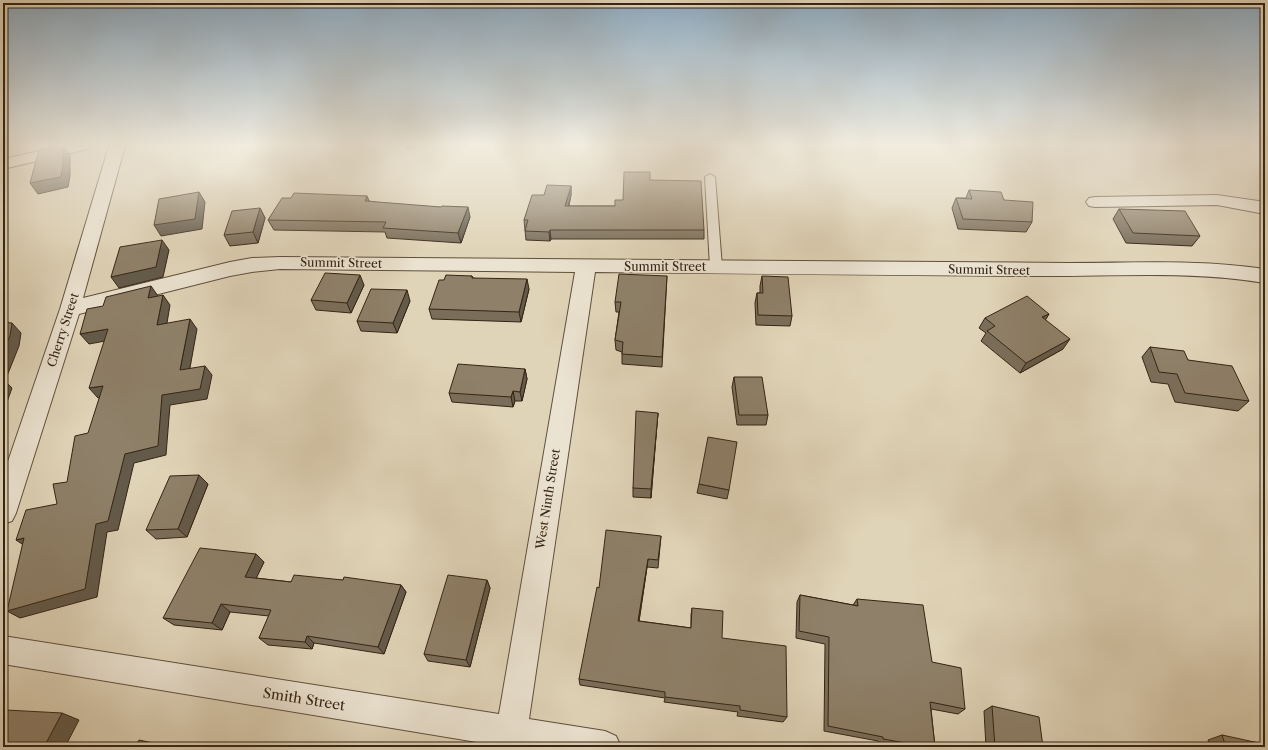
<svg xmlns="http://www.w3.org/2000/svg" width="1268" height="750" font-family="'Libre Caslon Text',serif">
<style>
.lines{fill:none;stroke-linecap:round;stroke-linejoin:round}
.lane-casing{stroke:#60503d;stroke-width:2}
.street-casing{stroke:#60503d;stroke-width:2}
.secondary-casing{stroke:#352414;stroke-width:2}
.lane{fill:#ebe3d1;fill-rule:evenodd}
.street{fill:#ebe3d1;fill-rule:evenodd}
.secondary{fill:#ebe3d1;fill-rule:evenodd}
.wall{fill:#7a6e5a;stroke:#352414}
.shaded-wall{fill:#635a4a;stroke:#352414}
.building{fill:#8e8069;stroke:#352414}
.labels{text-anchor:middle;stroke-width:3.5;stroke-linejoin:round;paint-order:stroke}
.street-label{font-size:12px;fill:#352414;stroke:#ebe3d1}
.near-street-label{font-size:14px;fill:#352414;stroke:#ebe3d1}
</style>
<rect width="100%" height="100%" fill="#e0d4b8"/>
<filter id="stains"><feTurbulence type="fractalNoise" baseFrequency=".005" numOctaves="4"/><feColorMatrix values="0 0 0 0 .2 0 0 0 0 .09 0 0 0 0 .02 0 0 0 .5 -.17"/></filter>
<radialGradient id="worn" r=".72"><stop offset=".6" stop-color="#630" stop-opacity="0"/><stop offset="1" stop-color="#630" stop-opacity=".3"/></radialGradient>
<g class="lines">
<defs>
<path id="lane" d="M 710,174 L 715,177 L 722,267 L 720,270 L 716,271 L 712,270 L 710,267 L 705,177 Z"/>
<path id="street" d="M 109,146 L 125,146 L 83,298 L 230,262 L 252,258 L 280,257 L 1068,263 C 1134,263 1200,259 1265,269 L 1265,283 C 1187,270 1108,277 1030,276 C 885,275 740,274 595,272 L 529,719 L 605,731 L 616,736 L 621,747 L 507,747 L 3,664 L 3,636 L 499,714 L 575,272 L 280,269 L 252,272 L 230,276 L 79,314 L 16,513 L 12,521 L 3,524 L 3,476 L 60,309 Z
M 1217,195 L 1265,202 L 1265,214 L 1217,205 L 1095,207 L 1089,206 L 1086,202 L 1089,198 L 1095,197 Z"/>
<path id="secondary" d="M 63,146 L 90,146 L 88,149 L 3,169 L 3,159 Z"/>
</defs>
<use href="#lane" class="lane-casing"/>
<use href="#street" class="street-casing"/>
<use href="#secondary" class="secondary-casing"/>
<use href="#lane" class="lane"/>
<use href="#street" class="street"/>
<use href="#secondary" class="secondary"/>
</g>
<path class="wall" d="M 650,180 L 704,230 L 704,239 L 551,239 L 550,241 L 526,240 L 524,220 L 544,195 L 571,186 L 571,195 L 569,206 L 615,206 Z
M 969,190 L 1004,200 L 1032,222 L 1026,232 L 958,229 L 952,208 L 956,198 L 966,198 Z
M 367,196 L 369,201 L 470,217 L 461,243 L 387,238 L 385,232 L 274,230 L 268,220 L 291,198 Z
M 260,208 L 265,218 L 258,243 L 230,246 L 224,235 Z
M 1119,209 L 1200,236 L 1192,246 L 1126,243 L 1113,219 Z
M 472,276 L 473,278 L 529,289 L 521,322 L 432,319 L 429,309 L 444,280 Z
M 667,276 L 662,367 L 622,364 L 622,352 L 616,350 L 615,340 L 619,312 L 616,312 L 615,302 Z
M 762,276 L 792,316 L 790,326 L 756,325 L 755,303 L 757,293 L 760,293 L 760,286 Z
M 364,285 L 351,313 L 316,310 L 311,300 Z
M 410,301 L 397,333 L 361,331 L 357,321 Z
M 1049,314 L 1045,320 L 1063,349 L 1020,373 L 981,341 L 986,333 L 979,328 L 985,318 Z
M 1150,347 L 1188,360 L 1249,401 L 1238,411 L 1175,402 L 1168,384 L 1151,382 L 1142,357 Z
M 525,369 L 527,379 L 522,401 L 515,401 L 513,407 L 452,402 L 449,393 Z
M 734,377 L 768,415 L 766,425 L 737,425 L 732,387 Z
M 658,413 L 651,498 L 633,497 L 633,488 Z
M 208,484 L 187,537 L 156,539 L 146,530 Z
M 699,484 L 729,490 L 727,499 L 697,493 Z
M 661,536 L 658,568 L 647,567 L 639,621 L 691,628 L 691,615 L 692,608 L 722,638 L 787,717 L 783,722 L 737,716 L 738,712 L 664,702 L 665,698 L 580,685 L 579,679 Z
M 256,554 L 264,562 L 256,578 L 291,582 L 343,580 L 401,585 L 406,592 L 384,654 L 314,643 L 312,649 L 268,645 L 259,638 L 269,616 L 230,612 L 222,630 L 174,625 L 163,618 Z
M 487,580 L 490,588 L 470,667 L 428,661 L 424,654 Z
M 800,595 L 853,605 L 857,599 L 932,662 L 965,709 L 958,714 L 931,709 L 935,747 L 896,747 L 878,744 L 878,741 L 824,731 L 825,644 L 796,638 L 797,602 Z
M 992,706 L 1043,747 L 986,747 L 984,711 Z
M 1222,735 L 1260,747 L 1210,747 L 1208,740 Z"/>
<path class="shaded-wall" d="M 48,146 L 63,146 L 49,147 Z
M 63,146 L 70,155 L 70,176 L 68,187 L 38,194 L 30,183 Z
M 406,146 L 423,146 L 407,149 Z
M 571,186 L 571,195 L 566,215 L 565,206 Z
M 199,192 L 205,202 L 202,229 L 161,236 L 154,225 Z
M 367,196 L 371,207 L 365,201 Z
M 468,207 L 470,217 L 461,243 L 458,233 Z
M 260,208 L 265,218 L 258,243 L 253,232 Z
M 550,230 L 551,239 L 550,241 L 549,232 Z
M 162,240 L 169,250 L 163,277 L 119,288 L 111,277 Z
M 360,275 L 364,285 L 351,313 L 347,303 Z
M 527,279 L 529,289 L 521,322 L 519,312 Z
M 151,286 L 158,296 L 156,308 L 148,298 Z
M 407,290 L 410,301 L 397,333 L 393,323 Z
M 163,295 L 170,305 L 165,335 L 157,325 Z
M 1049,314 L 1043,324 L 1042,317 Z
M 190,319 L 197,329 L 188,379 L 180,370 Z
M 12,323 L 21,333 L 19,346 L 5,381 L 12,388 L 3,413 L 3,352 Z
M 108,329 L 116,339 L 89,344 L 80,334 Z
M 1070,339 L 1063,349 L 1020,373 L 1026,363 Z
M 205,366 L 212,375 L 207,399 L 170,405 L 166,455 L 134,463 L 118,530 L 107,532 L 97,597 L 20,618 L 7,611 L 96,524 L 125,454 L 162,395 Z
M 525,369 L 527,379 L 522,401 L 520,392 Z
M 103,386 L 112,396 L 98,398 L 89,388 Z
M 513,391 L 515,401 L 513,407 L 511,397 Z
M 658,413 L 657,422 L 651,498 L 651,489 Z
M 199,475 L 208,484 L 187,537 L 178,529 Z
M 24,538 L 28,548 L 16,540 Z
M 256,554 L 264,562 L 253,585 L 245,577 Z
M 648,559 L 647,567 L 638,628 L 638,621 Z
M 487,580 L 490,588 L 470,667 L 466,660 Z
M 401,585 L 406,592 L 384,654 L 378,647 Z
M 221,604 L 230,612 L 222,630 L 212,623 Z
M 307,636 L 314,643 L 312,649 L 305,642 Z
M 62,713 L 79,720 L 65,747 L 44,747 Z"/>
<path class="building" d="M 59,146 L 63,146 L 63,166 L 61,177 L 30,183 L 39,150 Z
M 624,172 L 650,172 L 650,180 L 701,181 L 704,230 L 550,230 L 549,232 L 525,231 L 528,220 L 524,220 L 532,195 L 544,195 L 547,185 L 571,186 L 565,206 L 615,206 L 615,200 L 623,200 Z
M 969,190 L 1001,192 L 1004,200 L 1033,202 L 1032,222 L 963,219 L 956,198 L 972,199 Z
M 199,192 L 195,219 L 154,225 L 159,199 Z
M 294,193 L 367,196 L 365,201 L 441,207 L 442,206 L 468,207 L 458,233 L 383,228 L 386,222 L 268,220 L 282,198 L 291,198 Z
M 260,208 L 253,232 L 224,235 L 232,211 Z
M 1119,209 L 1185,211 L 1200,236 L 1133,233 Z
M 162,240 L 156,267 L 111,277 L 120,247 Z
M 325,273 L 360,275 L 347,303 L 311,300 Z
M 619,274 L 667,276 L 662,357 L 622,354 L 623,342 L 615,340 L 621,302 L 615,302 Z
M 446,275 L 472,276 L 472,278 L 527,279 L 519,312 L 429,309 L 439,280 L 444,280 Z
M 762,276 L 788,277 L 792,316 L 758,315 L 757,293 L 763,293 Z
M 151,286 L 148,298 L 163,295 L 157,325 L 190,319 L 180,370 L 205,366 L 200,389 L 162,395 L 158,446 L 125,454 L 108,521 L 96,524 L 85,589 L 7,611 L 24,538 L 16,540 L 26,510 L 57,504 L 53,484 L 67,482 L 75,436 L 88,433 L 103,386 L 89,388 L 108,329 L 80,334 L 87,309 L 103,306 L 106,297 Z
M 371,289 L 407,290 L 393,323 L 357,321 Z
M 1027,296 L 1049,314 L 1042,317 L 1070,339 L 1026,363 L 987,331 L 995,326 L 985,318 Z
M 3,322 L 12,323 L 10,336 L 3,352 Z
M 1150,347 L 1184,351 L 1188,360 L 1232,366 L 1249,401 L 1185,393 L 1177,374 L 1159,372 Z
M 458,364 L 525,369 L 520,392 L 513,391 L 511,397 L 449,393 Z
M 734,377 L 762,377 L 768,415 L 739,415 Z
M 636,411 L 658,413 L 651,489 L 633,488 Z
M 708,437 L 737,442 L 729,490 L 699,484 Z
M 199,475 L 178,529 L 146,530 L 170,476 Z
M 606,530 L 661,536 L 658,560 L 648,559 L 638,621 L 691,628 L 692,608 L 723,611 L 722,638 L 786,646 L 787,717 L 740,710 L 740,706 L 665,697 L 665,692 L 579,679 L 597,587 L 599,588 Z
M 200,548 L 256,554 L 245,577 L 291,582 L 294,575 L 343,580 L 344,577 L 401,585 L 378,647 L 307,636 L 305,642 L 259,638 L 271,610 L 221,604 L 212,623 L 163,618 Z
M 448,575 L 487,580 L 466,660 L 424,654 Z
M 800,595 L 858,606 L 857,599 L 923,605 L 932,662 L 961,668 L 965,709 L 930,702 L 935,747 L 929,747 L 883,739 L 883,737 L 828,726 L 829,637 L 799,631 Z
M 992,706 L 1039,717 L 1043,747 L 995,747 Z
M 6,710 L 62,713 L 44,747 L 3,747 L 3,716 L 4,716 Z
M 1222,735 L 1259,743 L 1260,747 L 1226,747 Z
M 139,740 L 173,747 L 135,747 Z"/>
<linearGradient id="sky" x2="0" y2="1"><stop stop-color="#8da9be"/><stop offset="0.58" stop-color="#f1ecdf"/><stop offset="1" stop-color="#f1ecdf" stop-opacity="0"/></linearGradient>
<rect width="1268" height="250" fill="url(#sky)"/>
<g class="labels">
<g class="street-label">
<text transform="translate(341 263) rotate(1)" y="4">Summit Street</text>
<text x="665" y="271">Summit Street</text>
<text transform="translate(989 270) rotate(1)" y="4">Summit Street</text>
<text transform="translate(63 330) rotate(-72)" y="4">Cherry Street</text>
<text transform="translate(548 499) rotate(-81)" y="4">West Ninth Street</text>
</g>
<g class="near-street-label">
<text transform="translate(304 699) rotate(9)" y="5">Smith Street</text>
</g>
</g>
<rect width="1268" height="750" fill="none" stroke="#e0d4b8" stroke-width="16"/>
<rect x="4" y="4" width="1260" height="742" fill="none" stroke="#352414" stroke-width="2"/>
<rect x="8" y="8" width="1252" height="734" fill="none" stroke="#352414"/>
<rect width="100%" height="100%" filter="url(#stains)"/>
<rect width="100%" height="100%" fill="url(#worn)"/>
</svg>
